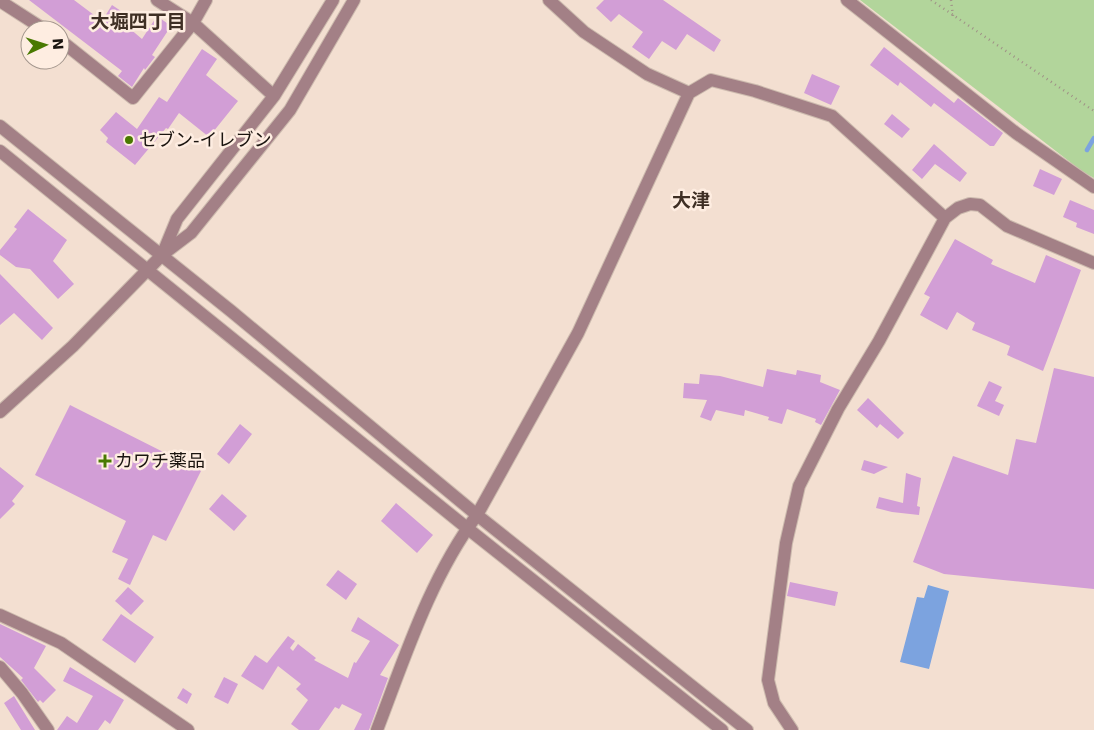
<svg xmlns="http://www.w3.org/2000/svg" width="1094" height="730" font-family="'DejaVu Sans','Noto Sans JP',sans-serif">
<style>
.green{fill:#b2d59b}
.water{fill:#7ca3df}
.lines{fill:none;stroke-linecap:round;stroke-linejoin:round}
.stream{stroke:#7ca3df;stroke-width:4.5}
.building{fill:#d29ed6}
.minor-casing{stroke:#ccbaae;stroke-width:14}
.path{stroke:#9f9186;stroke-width:2.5;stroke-dasharray:1 4;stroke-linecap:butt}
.minor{stroke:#a38086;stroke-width:12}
.poi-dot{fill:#497901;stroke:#feede1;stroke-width:2}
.labels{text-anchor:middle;stroke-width:5;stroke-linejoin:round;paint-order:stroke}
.poi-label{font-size:18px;fill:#1a140f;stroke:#feede1;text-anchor:start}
.neighbourhood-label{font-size:19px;font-weight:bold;fill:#3f2f24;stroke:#feede1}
</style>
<rect width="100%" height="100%" fill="#f3dfd1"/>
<path class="green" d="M 860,0 L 1094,0 L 1094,178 L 1083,172 Z"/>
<path class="water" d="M 928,585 L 949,591 L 929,669 L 900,662 L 917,597 L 924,598 Z"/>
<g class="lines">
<path class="stream" d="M 1087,150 L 1094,138"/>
</g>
<path class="building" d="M 29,0 L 74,0 L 102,21 L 112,5 L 127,15 L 122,22 L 142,39 L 157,16 L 171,26 L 152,55 L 155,57 L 145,70 L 144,68 L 132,87 L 118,76 L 122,71 Z
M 604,0 L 663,0 L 721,40 L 714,52 L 687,34 L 676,50 L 662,41 L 649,59 L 632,47 L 643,32 L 619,14 L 611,22 L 596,8 Z
M 884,47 L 954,103 L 958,98 L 1003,133 L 994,146 L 990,146 L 934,103 L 931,107 L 900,82 L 898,86 L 870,65 Z
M 202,49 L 217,59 L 206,75 L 238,101 L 209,137 L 179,113 L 168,129 L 166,128 L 135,165 L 106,142 L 108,138 L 100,130 L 116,112 L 137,129 L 159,97 L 167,102 Z
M 812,74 L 840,86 L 831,105 L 804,93 Z
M 892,114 L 910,129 L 902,138 L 884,124 Z
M 934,144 L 967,173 L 960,182 L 935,164 L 922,179 L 912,170 Z
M 1040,169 L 1062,179 L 1054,195 L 1033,186 Z
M 1070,200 L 1094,210 L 1094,234 L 1076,227 L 1077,223 L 1063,217 Z
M 28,209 L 67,240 L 53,261 L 74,284 L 58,299 L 30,269 L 16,267 L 0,255 L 0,250 L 17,229 L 14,227 Z
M 955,239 L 993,260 L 991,264 L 1035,283 L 1046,255 L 1081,270 L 1043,371 L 1007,355 L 1010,346 L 972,330 L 975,323 L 957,312 L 947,330 L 920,315 L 930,297 L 924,294 Z
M 0,274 L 53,328 L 42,340 L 14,313 L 0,325 Z
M 1054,368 L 1094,377 L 1094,589 L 944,574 L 913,562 L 953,456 L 1008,475 L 1016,439 L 1036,443 Z
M 767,369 L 796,375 L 797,370 L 821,375 L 820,382 L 840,390 L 821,425 L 815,422 L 816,419 L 787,409 L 782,424 L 768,420 L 769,417 L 745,410 L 744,416 L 716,410 L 711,421 L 700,417 L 707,400 L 683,398 L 684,383 L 699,384 L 700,374 L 720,376 L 763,387 Z
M 989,381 L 1002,387 L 995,401 L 1004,405 L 999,416 L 977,406 Z
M 868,398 L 904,433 L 898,439 L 880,424 L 877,428 L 857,410 Z
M 70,405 L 201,471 L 166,541 L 153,535 L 130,585 L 118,579 L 128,559 L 112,552 L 126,521 L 35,475 Z
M 240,424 L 252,434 L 229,464 L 217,454 Z
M 864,460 L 888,467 L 874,474 L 861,470 Z
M 0,467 L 24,486 L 12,501 L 15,504 L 0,519 Z
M 906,473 L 921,478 L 917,506 L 920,507 L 919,515 L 892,512 L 876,508 L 879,497 L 903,503 Z
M 222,494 L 247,516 L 234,531 L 209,509 Z
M 396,503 L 433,535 L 417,553 L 381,521 Z
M 338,570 L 357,584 L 346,600 L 326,585 Z
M 790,582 L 838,592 L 835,606 L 787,596 Z
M 128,587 L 144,601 L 131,615 L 115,601 Z
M 121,614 L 154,637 L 135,663 L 102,640 Z
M 358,617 L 399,645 L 380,675 L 388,678 L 369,730 L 354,730 L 362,714 L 342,704 L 339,709 L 335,707 L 319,730 L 299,730 L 291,724 L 308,700 L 296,689 L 301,684 L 278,666 L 263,690 L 241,676 L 255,655 L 267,663 L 288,636 L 295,641 L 290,648 L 293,651 L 298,644 L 316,658 L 314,660 L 348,678 L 354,662 L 356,663 L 370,641 L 351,631 Z
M 0,624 L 46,646 L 34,668 L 56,690 L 43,703 L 40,700 L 38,702 L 21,680 L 23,678 L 0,657 Z
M 70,667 L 124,700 L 110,724 L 105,720 L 98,730 L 57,730 L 67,716 L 77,723 L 93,696 L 63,681 Z
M 224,677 L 238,684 L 228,704 L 214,697 Z
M 183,688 L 192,694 L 187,704 L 177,698 Z
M 14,696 L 17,701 L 35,730 L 21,730 L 4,703 Z"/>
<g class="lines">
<defs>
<path id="minor" d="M 157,0 L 193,23 L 274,96
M 549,0 L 584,32 L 647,74 L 689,93
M 847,0 L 1016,133 L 1094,187
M 0,1 L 45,30
M 60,40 L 133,98 L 193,23 L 206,0
M 0,126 L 231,311 L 477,515 L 747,730
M 0,151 L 467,528 L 722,730
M 163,253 L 177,219 L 274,96 L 333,0
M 0,412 L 73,346 L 162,255 L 191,233 L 290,110 L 354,0
M 0,615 L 61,643 L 188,730
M 0,667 L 22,693 L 48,730
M 377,730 C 405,657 430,578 477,515 L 578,333 L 689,93 L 711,80 L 755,91 L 832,116 L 945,218
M 792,730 L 774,703 L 768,680 L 786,543 L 799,486 L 838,409 L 879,341 L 945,218 L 958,208 L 970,204 L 980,205 L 1007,226 L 1094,263"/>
</defs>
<use href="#minor" class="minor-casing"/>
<path class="path" d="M 931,0 L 1094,111
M 951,0 L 953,16"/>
<use href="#minor" class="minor"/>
</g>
<g class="poi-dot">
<circle cx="129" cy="140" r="5"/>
<path d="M102.5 453.5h5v5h5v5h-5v5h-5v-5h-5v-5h5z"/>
</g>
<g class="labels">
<g class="poi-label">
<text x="139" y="146">セブン-イレブン</text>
<text x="115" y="467">カワチ薬品</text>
</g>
<g class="neighbourhood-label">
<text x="138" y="28">大堀四丁目</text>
<text x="691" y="207">大津</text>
</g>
</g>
<g transform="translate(45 45) rotate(86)"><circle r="24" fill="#feede1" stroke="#a3968d"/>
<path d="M0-4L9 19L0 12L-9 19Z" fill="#497901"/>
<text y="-8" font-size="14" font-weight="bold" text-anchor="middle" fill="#1a140f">N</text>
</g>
</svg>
